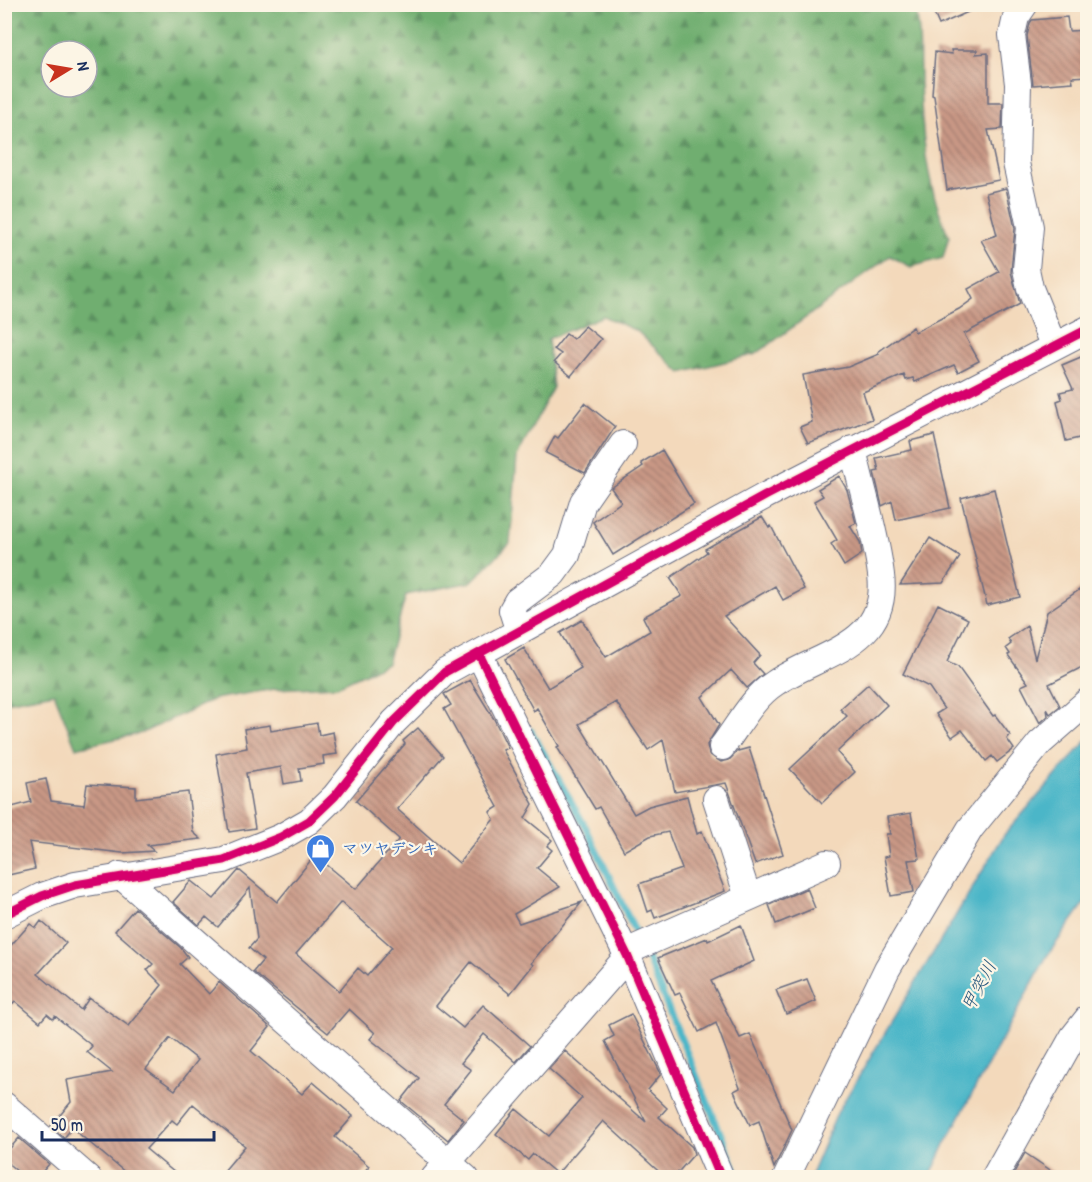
<svg xmlns="http://www.w3.org/2000/svg" width="1092" height="1182" font-family="'Patrick Hand','Klee One',sans-serif">
<style>
.forest{fill:url(#forest-firs);stroke:#456e66;stroke-width:1.5;fill-rule:evenodd}
.water{fill:#4bb6c8;stroke:#337293;stroke-width:1.5}
.lines{fill:none;stroke-linecap:round;stroke-linejoin:round}
.stream{stroke:#4bb6c8;stroke-width:7}
.building{fill:url(#building-back-hatch);fill-rule:evenodd}
.minor-casing{stroke:#676a7f;stroke-width:28}
.minor{stroke:#fff;stroke-width:26}
.cycleway-casing{stroke:#fcf5e5;stroke-width:13}
.cycleway{stroke:#d6006c;stroke-width:9}
.labels{text-anchor:middle;stroke-width:4.5;stroke-linejoin:round;paint-order:stroke}
.shop-label{font-size:16px;font-weight:bold;fill:#366cbe;stroke:#fcf5e5;text-anchor:start}
.water-label{font-size:18px;font-style:italic;fill:#29587e;stroke:#fcf5e5}
</style>
<defs>
<pattern id="forest-firs" width="22" height="20" patternUnits="userSpaceOnUse" patternTransform="scale(1.5)"><rect width="22" height="20" fill="#6fae6f"/><path d="M5 1l3.5 6h-7zM16 11l3.5 6h-7z" fill="#5a8e5e"/></pattern>
<pattern id="building-back-hatch" width="6" height="6" patternUnits="userSpaceOnUse" patternTransform="scale(1.5)"><rect width="6" height="6" fill="#c99885"/><path d="M-1 5l2 2M0 0l6 6M5-1l2 2" fill="none" stroke="#a27c70"/></pattern>
</defs>
<rect width="100%" height="100%" fill="#fcf5e5"/>
<filter id="ink" filterUnits="userSpaceOnUse"><feTurbulence type="fractalNoise" baseFrequency=".0167" numOctaves="2"/><feDisplacementMap in="SourceGraphic" scale="12" xChannelSelector="R" yChannelSelector="G"/><feConvolveMatrix kernelMatrix="1 2 1 2 8 2 1 2 1" color-interpolation-filters="sRGB"/></filter>
<filter id="wash" filterUnits="userSpaceOnUse"><feTurbulence type="fractalNoise" baseFrequency=".008" numOctaves="4" result="noise"/><feDisplacementMap in="SourceGraphic" scale="24" xChannelSelector="R" yChannelSelector="G"/><feGaussianBlur stdDeviation="1.35" result="paint"/><feColorMatrix in="noise" values="0 0 0 0 0 0 0 0 0 0 0 0 0 0 0 0 0 1.4 0 .05"/><feComposite in="paint" operator="in"/></filter>
<g filter="url(#wash)">
<rect width="100%" height="100%" fill="#f3d9bb"/>
<path class="forest" d="M 5,4 L 920,5 L 915,6 C 921,30 919,52 920,76 C 921,129 926,187 949,236 L 943,258 L 911,267 L 890,256 L 756,354 L 681,373 L 637,331 L 603,316 L 548,339 L 553,387 L 517,457 L 510,543 L 471,582 L 406,595 L 387,663 L 337,686 L 275,689 L 214,699 L 142,733 L 76,748 L 54,693 L 5,702 ZM 51,51 L 87,51 L 87,87 L 51,87 Z"/>
<path class="water" d="M 1087,740 L 1087,900 L 1047,956 L 946,1142 L 930,1177 L 810,1177 L 838,1111 L 1004,835 Z"/>
<g class="lines">
<path class="stream" d="M 531,731 L 586,828 L 639,940
M 644,950 L 739,1178"/>
</g>
<g id="blocks">
<path class="building" d="M 930,4 L 986,4 L 939,25 Z
M 1067,17 L 1069,31 L 1088,30 L 1088,76 L 1072,77 L 1073,82 L 1033,85 L 1027,36 L 1030,23 L 1032,20 Z
M 951,50 L 977,50 L 976,54 L 988,53 L 988,103 L 1003,103 L 1002,129 L 988,130 L 999,180 L 947,190 L 934,96 L 932,95 L 935,52 L 952,54 Z
M 1006,188 L 1015,228 L 1011,272 L 1020,304 L 964,334 L 979,361 L 958,372 L 954,365 L 915,382 L 913,378 L 906,380 L 904,375 L 863,392 L 872,419 L 808,443 L 800,427 L 812,422 L 803,375 L 848,367 L 879,354 L 878,352 L 913,327 L 915,332 L 959,309 L 973,299 L 968,289 L 999,272 L 981,240 L 997,235 L 986,193 Z
M 585,326 L 601,339 L 571,376 L 554,362 L 561,354 L 554,349 L 566,334 L 573,339 Z
M 1088,354 L 1088,436 L 1066,441 L 1057,401 L 1062,399 L 1060,392 L 1073,389 L 1062,365 Z
M 585,403 L 615,427 L 585,473 L 546,453 L 555,436 L 558,438 Z
M 934,435 L 950,508 L 896,520 L 892,501 L 882,506 L 874,472 L 879,471 L 876,458 L 912,450 L 910,441 Z
M 662,450 L 694,504 L 613,555 L 593,522 L 621,502 L 611,488 L 643,466 L 641,463 Z
M 839,476 L 847,490 L 856,523 L 850,526 L 860,542 L 862,554 L 844,566 L 831,544 L 837,540 L 814,501 L 823,496 L 818,489 Z
M 994,489 L 1020,597 L 987,605 L 961,498 Z
M 762,517 L 769,528 L 771,526 L 804,589 L 783,600 L 775,586 L 724,616 L 760,655 L 753,663 L 763,674 L 747,688 L 731,670 L 702,697 L 719,725 L 707,745 L 709,754 L 721,762 L 729,760 L 738,751 L 749,748 L 783,854 L 755,864 L 726,783 L 675,792 L 663,740 L 648,750 L 616,702 L 579,724 L 634,814 L 649,806 L 687,796 L 697,834 L 702,831 L 725,891 L 655,918 L 652,910 L 648,912 L 639,884 L 682,869 L 668,832 L 650,836 L 624,851 L 599,807 L 595,809 L 557,747 L 559,746 L 537,708 L 534,711 L 505,659 L 524,648 L 548,688 L 581,668 L 560,633 L 582,620 L 606,657 L 650,631 L 643,617 L 682,596 L 670,578 L 707,552 L 705,549 Z
M 930,538 L 960,557 L 943,583 L 900,585 Z
M 1088,584 L 1088,664 L 1049,684 L 1060,706 L 1050,714 L 1047,709 L 1048,716 L 1040,723 L 1021,686 L 1028,683 L 1008,655 L 1010,654 L 1006,648 L 1011,644 L 1008,639 L 1027,626 L 1035,659 L 1047,612 Z
M 938,604 L 968,619 L 947,662 L 958,667 L 993,716 L 995,715 L 1010,735 L 1007,739 L 1014,749 L 997,762 L 992,756 L 986,761 L 962,730 L 952,737 L 936,714 L 944,709 L 929,687 L 903,674 Z
M 470,680 L 494,719 L 508,748 L 503,750 L 533,804 L 525,818 L 552,840 L 547,846 L 552,850 L 537,868 L 560,887 L 514,914 L 519,923 L 582,902 L 531,963 L 533,965 L 510,994 L 471,962 L 436,1006 L 463,1028 L 483,1005 L 530,1046 L 516,1062 L 484,1034 L 461,1063 L 471,1070 L 444,1104 L 464,1120 L 448,1140 L 401,1101 L 419,1078 L 370,1039 L 375,1033 L 349,1009 L 328,1033 L 253,972 L 263,960 L 249,948 L 257,939 L 250,888 L 218,927 L 206,917 L 199,925 L 173,902 L 191,881 L 214,899 L 239,870 L 277,902 L 315,855 L 356,889 L 399,839 L 356,801 L 405,744 L 403,741 L 418,728 L 443,756 L 397,809 L 459,863 L 494,819 L 490,812 L 498,807 L 444,709 L 451,705 L 444,694 ZM 341,902 L 392,947 L 367,976 L 358,968 L 339,991 L 296,954 Z
M 868,684 L 887,705 L 837,752 L 855,772 L 822,803 L 790,769 L 847,716 L 840,709 Z
M 317,723 L 319,735 L 333,732 L 337,754 L 323,756 L 324,764 L 299,768 L 301,781 L 284,784 L 281,767 L 246,773 L 255,828 L 229,832 L 216,754 L 247,748 L 244,729 L 270,725 L 271,731 Z
M 46,779 L 51,801 L 84,805 L 87,784 L 136,787 L 136,798 L 188,792 L 193,832 L 201,839 L 147,845 L 154,851 L 122,853 L 29,842 L 35,869 L 4,876 L 4,809 L 31,802 L 27,783 Z
M 911,813 L 919,859 L 908,860 L 914,892 L 891,896 L 884,857 L 889,856 L 886,834 L 890,834 L 887,817 Z
M 807,888 L 815,908 L 776,924 L 769,905 Z
M 135,908 L 181,948 L 188,957 L 180,964 L 209,994 L 219,982 L 270,1027 L 251,1051 L 302,1094 L 313,1082 L 353,1116 L 335,1137 L 369,1166 L 359,1178 L 218,1178 L 245,1146 L 193,1104 L 177,1124 L 172,1120 L 146,1149 L 181,1178 L 132,1178 L 72,1128 L 64,1138 L 51,1126 L 71,1102 L 67,1080 L 112,1072 L 87,1052 L 92,1046 L 55,1016 L 53,1019 L 47,1014 L 40,1022 L 15,1001 L 4,1013 L 4,953 L 30,924 L 36,928 L 41,921 L 66,943 L 38,974 L 81,1010 L 89,998 L 129,1026 L 162,985 L 147,970 L 153,964 L 115,931 ZM 170,1038 L 198,1060 L 175,1090 L 146,1069 Z
M 741,925 L 754,961 L 711,981 L 740,1038 L 750,1034 L 792,1130 L 774,1168 L 759,1121 L 750,1125 L 734,1091 L 740,1088 L 716,1023 L 699,1032 L 680,993 L 675,995 L 658,958 L 707,938 L 708,941 Z
M 807,979 L 816,1001 L 786,1014 L 776,990 Z
M 631,1014 L 661,1074 L 648,1090 L 667,1108 L 659,1117 L 692,1147 L 694,1154 L 673,1178 L 666,1178 L 603,1121 L 557,1174 L 533,1154 L 528,1160 L 496,1134 L 516,1109 L 549,1136 L 582,1098 L 549,1069 L 565,1051 L 646,1122 L 605,1041 L 614,1036 L 609,1025 Z
M 19,1138 L 49,1164 L 37,1178 L 25,1178 L 4,1160 L 4,1155 Z
M 1025,1153 L 1062,1178 L 1011,1178 Z"/>
</g>
</g>
<g filter="url(#ink)">
<use href="#blocks" fill-opacity="0" stroke="#676a7f" stroke-width="1.5"/>
<g class="lines">
<defs>
<path id="minor" d="M 1025,4 L 1016,17 L 1012,35 L 1018,84 L 1016,163 L 1030,227 L 1026,269 L 1030,288 L 1053,345
M 519,632 L 512,610 L 517,601 L 553,574 L 567,555 L 583,502 L 623,444
M 479,654 L 627,955 L 721,1178
M 722,747 C 738,726 753,697 775,683 C 819,653 890,646 881,575 C 876,533 862,491 853,449
M 716,799 L 748,897
M 120,875 L 466,1178
M 4,915 L 42,896 L 75,885 L 224,860 L 281,837 L 309,821 L 335,796 L 394,722 L 445,672 L 765,496 L 1088,329
M 4,1105 L 88,1178
M 434,1178 L 635,948 L 827,863
M 786,1178 L 887,969 L 970,829 L 1040,743 L 1088,701
M 994,1178 L 1073,1037 L 1088,1018"/>
</defs>
<use href="#minor" class="minor-casing"/>
<use href="#minor" class="minor"/>
<defs>
<path id="cycleway" d="M 479,654 L 627,955 L 721,1178
M 4,915 L 42,896 L 75,885 L 224,860 L 281,837 L 309,821 L 335,796 L 394,722 L 445,672 L 765,496 L 1088,329"/>
</defs>
<use href="#cycleway" class="cycleway-casing"/>
<use href="#cycleway" class="cycleway"/>
</g>
</g>
<defs>
<symbol id="shop-pin" viewBox="-11 -11 22 30"><path d="M0 17L-7.5 6A9.5 9.5 0 1 1 7.5 6Z" fill="#3f7fe0" stroke="#fcf5e5"/><path d="M-5-2.5h2.3a2.7 3.5 0 0 1 5.4 0H5L5.5 6h-11ZM-1.5-2.5h3a1.5 2.3 0 0 0-3 0Z" fill="#fff"/></symbol>
</defs>
<g fill-rule="evenodd">
<use href="#shop-pin" x="304" y="832" width="33" height="45"/>
</g>
<g class="labels">
<g class="shop-label">
<text x="342" y="854">マツヤデンキ</text>
</g>
<g class="water-label">
<text transform="translate(979 986) rotate(-63)" y="6">甲突川</text>
</g>
</g>
<rect width="1092" height="1182" fill="none" stroke="#fcf5e5" stroke-width="24"/>
<g transform="translate(69 69) rotate(79)"><circle r="28" fill="#fcf5e5" stroke="#a2a6af" stroke-width="1.5"/>
<path d="M0-4.5L10 22L0 15L-10 22Z" fill="#c8321e"/>
<text y="-9" font-size="16" font-weight="bold" text-anchor="middle" fill="#1b2f5e">N</text>
</g>
<path d="M42 1131v9h172v-9" fill="none" stroke="#1b2f5e" stroke-width="3"/>
<text x="51" y="1131" font-size="18" fill="#1b2f5e" stroke="#fcf5e5" stroke-width="4.5" paint-order="stroke">50 m</text>
</svg>
